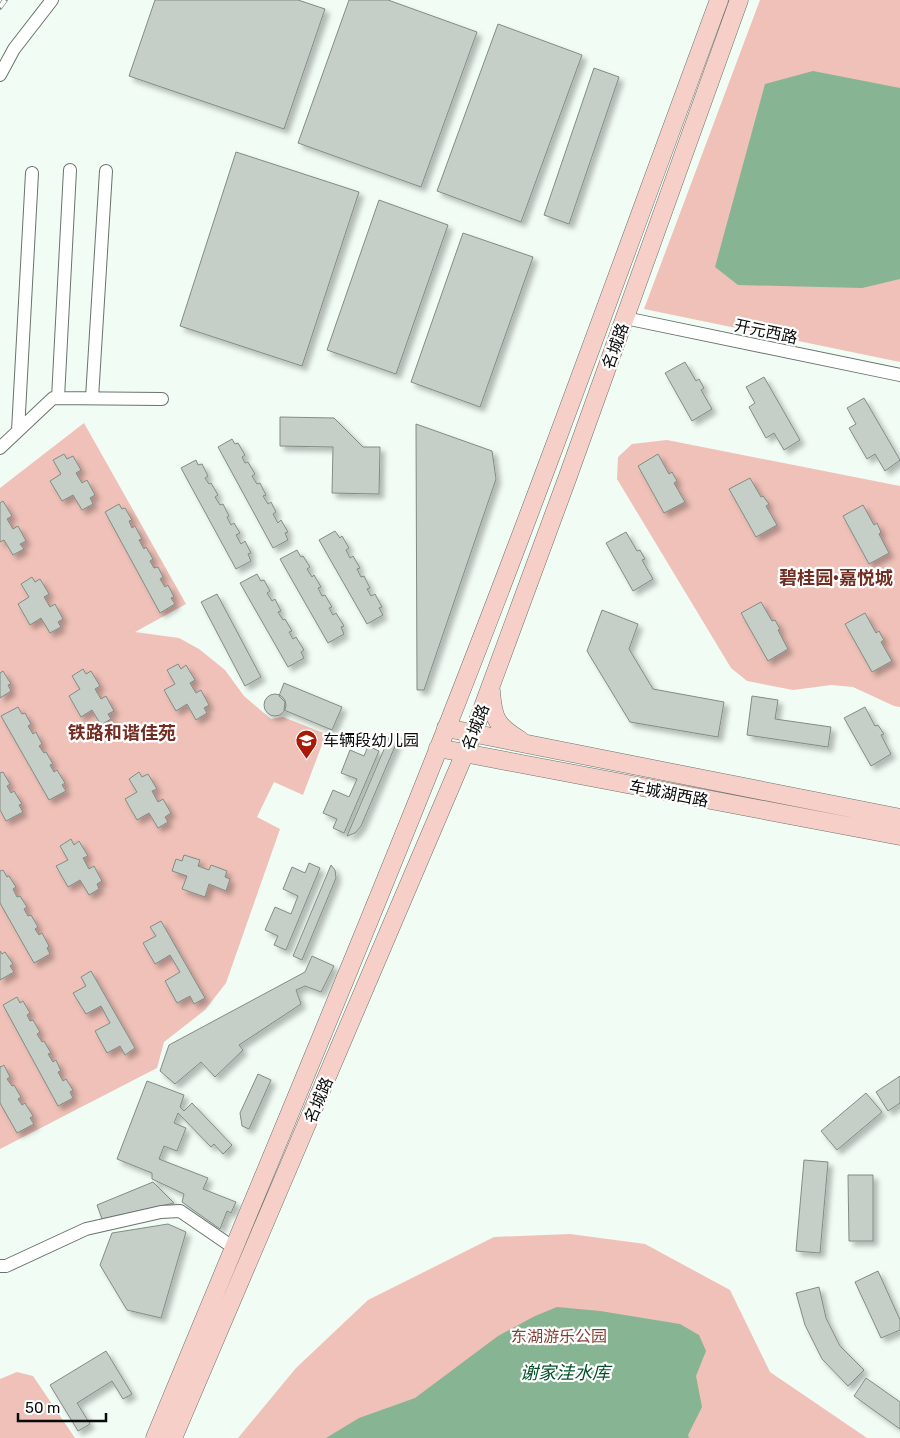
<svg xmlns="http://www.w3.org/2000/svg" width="900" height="1438" font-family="Rubik,'Noto Sans SC',sans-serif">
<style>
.green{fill:#efc1b8}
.water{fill:#87b493}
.building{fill:#c5cfc7;stroke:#828c84;filter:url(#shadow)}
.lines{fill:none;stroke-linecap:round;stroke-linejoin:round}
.street-casing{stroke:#6a736c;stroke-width:14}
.secondary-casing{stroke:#6a736c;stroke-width:19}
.street{stroke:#fff;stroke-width:12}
.secondary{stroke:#f7cfc9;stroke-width:18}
.rail-casing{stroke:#828a85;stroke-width:5.5}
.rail{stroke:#fff;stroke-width:4;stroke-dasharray:11;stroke-linecap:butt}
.labels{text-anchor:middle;stroke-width:4.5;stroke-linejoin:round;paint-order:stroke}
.street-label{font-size:16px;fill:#090c0a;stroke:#fff}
.poi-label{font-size:16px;fill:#090c0a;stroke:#fff;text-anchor:start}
.park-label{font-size:16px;fill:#843f33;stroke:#fff}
.neighbourhood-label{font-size:18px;font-weight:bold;fill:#732e23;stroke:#fff}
.water-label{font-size:18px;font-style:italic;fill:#025127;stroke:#fff}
</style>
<defs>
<filter id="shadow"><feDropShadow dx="4.5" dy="4.5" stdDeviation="2.5" flood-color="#0004"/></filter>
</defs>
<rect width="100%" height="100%" fill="#f1fcf4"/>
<path class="green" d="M 760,0 L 900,0 L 900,362 L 644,309 Z
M 84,423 L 186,604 L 135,632 L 179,638 L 199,649 L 225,670 L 244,696 L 271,719 L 283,717 L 326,734 L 303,795 L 274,782 L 257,817 L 280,829 L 226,983 L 205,1010 L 164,1042 L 157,1068 L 0,1149 L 0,488 Z
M 667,440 L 900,486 L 900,707 L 894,706 L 853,687 L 831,685 L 793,690 L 747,681 L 731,668 L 617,479 L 618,457 L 632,444 Z
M 570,1234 L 645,1244 L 730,1290 L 770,1372 L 867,1438 L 238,1438 L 296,1368 L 368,1300 L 494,1237 Z
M 17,1372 L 33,1376 L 75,1438 L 0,1438 L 0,1379 Z"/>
<path class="water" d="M 813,71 L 900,88 L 900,279 L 862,288 L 738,285 L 715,267 L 765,84 Z
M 557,1307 L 600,1311 L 680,1324 L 699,1335 L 706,1351 L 696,1376 L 702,1407 L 688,1435 L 689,1438 L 326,1438 L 359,1418 L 415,1398 L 498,1336 L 535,1316 Z"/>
<path class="building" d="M 155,0 L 298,0 L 325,9 L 284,129 L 129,76 Z
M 349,0 L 388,0 L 477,32 L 421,187 L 298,143 Z
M 498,24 L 582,55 L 521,222 L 437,191 Z
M 594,68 L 619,77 L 569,224 L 544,215 Z
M 236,152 L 359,192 L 302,366 L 180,326 Z
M 379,200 L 448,225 L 396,374 L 327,350 Z
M 463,233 L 533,257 L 480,407 L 411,382 Z
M 685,362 L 696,381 L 699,379 L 704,388 L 701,390 L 712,409 L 692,421 L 665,373 Z
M 764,377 L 800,440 L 784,450 L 774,433 L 766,438 L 749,407 L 755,403 L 746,387 Z
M 864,398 L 900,460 L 885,471 L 875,454 L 867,459 L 849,428 L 856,424 L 847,408 Z
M 280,417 L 334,418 L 363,447 L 380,447 L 379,494 L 332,493 L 333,447 L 280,446 Z
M 416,424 L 492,451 L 496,479 L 424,690 L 417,690 Z
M 232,439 L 235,444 L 238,443 L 245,455 L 242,457 L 245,463 L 248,462 L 255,474 L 252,476 L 257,484 L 260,483 L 266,495 L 263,496 L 268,504 L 271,502 L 276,512 L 273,514 L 278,523 L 281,520 L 288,532 L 285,533 L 288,540 L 273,548 L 218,447 Z
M 64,454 L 67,459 L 73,456 L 81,470 L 76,473 L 82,483 L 87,480 L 95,495 L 90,498 L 93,504 L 82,510 L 73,495 L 62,501 L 50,481 L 61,474 L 53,460 Z
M 658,454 L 669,474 L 672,472 L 677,481 L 674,483 L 685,502 L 664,513 L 638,466 Z
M 196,460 L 198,465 L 202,464 L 208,476 L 205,478 L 209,484 L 211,483 L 218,495 L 215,497 L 220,505 L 223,504 L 229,516 L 227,517 L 231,525 L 234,523 L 240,533 L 236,535 L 241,544 L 245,541 L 251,553 L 248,554 L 251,561 L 236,569 L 181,468 Z
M 750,478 L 761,497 L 763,496 L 769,504 L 766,506 L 777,525 L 756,537 L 729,489 Z
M 3,501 L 12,516 L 7,519 L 13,529 L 18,526 L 26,541 L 20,544 L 24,549 L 13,555 L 4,540 L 0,542 L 0,503 Z
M 119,504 L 122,509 L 125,508 L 132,520 L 129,521 L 132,528 L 135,526 L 142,539 L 139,540 L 144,549 L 146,547 L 153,559 L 150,561 L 154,568 L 158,567 L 163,577 L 160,579 L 165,587 L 168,585 L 174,597 L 171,598 L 175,604 L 160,613 L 105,512 Z
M 863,505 L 874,525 L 877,523 L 881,532 L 879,534 L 889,553 L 869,564 L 843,516 Z
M 335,531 L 340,538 L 342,536 L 349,548 L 346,550 L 350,558 L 353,556 L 360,568 L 357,569 L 361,577 L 364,576 L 370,588 L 367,589 L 371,596 L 375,594 L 382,607 L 379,608 L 383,615 L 367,624 L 319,540 Z
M 626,532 L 637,551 L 640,550 L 645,559 L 642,560 L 653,579 L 633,591 L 606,543 Z
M 297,550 L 301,557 L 303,556 L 310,567 L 307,569 L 312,577 L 314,575 L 321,587 L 318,588 L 322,596 L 325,595 L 332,607 L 329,608 L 333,615 L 336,613 L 344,626 L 341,627 L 344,634 L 328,643 L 280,559 Z
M 257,574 L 261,581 L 264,580 L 270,591 L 267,593 L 272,601 L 275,599 L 281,611 L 278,612 L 283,620 L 285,619 L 292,631 L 289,632 L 293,639 L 296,637 L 304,650 L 301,652 L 304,658 L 288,667 L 240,583 Z
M 32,577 L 35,582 L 40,579 L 49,594 L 44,597 L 50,607 L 55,604 L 63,619 L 58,622 L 61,627 L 50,633 L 41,618 L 30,625 L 18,604 L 29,597 L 21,584 Z
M 217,594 L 261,677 L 245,686 L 201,602 Z
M 761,602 L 772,621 L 775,620 L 780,629 L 778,630 L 788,649 L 768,661 L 741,613 Z
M 602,610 L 638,624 L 629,649 L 653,689 L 724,702 L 718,737 L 630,722 L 587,651 Z
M 865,613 L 876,633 L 879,631 L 884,640 L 881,642 L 892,661 L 872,672 L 845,624 Z
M 178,664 L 181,669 L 186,665 L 195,680 L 190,683 L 196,693 L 201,690 L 209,705 L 204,708 L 207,713 L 196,720 L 187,704 L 176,711 L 164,690 L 175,684 L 167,670 Z
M 83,669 L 86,674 L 91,671 L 100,686 L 95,689 L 101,699 L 106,696 L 114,711 L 108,714 L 111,719 L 101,725 L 92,710 L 81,717 L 69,696 L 80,689 L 72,676 Z
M 3,671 L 11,684 L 8,685 L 11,691 L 0,698 L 0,673 Z
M 284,683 L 342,707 L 332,730 L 284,710 L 285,702 L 279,696 Z
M264 705a11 11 0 1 1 22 0a11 11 0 1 1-22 0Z
M 752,696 L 778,700 L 775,719 L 831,727 L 828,747 L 747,735 Z
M 18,707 L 22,714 L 25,713 L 31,724 L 28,726 L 33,734 L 36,732 L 42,744 L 39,746 L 44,753 L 46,752 L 53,764 L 50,765 L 54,772 L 57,770 L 65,783 L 62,785 L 66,791 L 49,800 L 1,716 Z
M 865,707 L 875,726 L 878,725 L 884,734 L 881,735 L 891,754 L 871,766 L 844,718 Z
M 391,733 L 399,737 L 361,826 L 355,833 L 347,836 Z
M 368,746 L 379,751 L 344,833 L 333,828 L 337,819 L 323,813 L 333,790 L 349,797 L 357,779 L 341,773 L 350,750 L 364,756 Z
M 3,772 L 10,784 L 7,786 L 11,793 L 14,791 L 22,804 L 19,805 L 23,812 L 6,821 L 0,810 L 0,773 Z
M 139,772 L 142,777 L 148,774 L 157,789 L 152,791 L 158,802 L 163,799 L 171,813 L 165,817 L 168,822 L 158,828 L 149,813 L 137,820 L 125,799 L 137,792 L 129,779 Z
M 71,839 L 74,845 L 79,841 L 88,856 L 83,858 L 89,869 L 94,866 L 102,881 L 97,884 L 99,889 L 89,895 L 80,880 L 68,887 L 56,866 L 68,860 L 60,846 Z
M 184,855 L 200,860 L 198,866 L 209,870 L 211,865 L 227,871 L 225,877 L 230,879 L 226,891 L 209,884 L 205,897 L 182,889 L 187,876 L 172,871 L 176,859 L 182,861 Z
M 309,863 L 320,868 L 286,950 L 274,945 L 278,936 L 265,930 L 275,907 L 291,914 L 298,896 L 283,889 L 292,867 L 305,873 Z
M 331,865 L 335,870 L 336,878 L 302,960 L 293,956 Z
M 3,870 L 7,877 L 9,876 L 16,887 L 13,889 L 17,897 L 20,896 L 27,907 L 24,909 L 28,916 L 31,915 L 38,927 L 35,929 L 39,935 L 42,933 L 49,946 L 47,948 L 50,954 L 34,963 L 0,903 L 0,871 Z
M 161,921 L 205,998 L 194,1004 L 190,996 L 177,1003 L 165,981 L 180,972 L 170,955 L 155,964 L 143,943 L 156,936 L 150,927 Z
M 0,951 L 2,954 L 5,952 L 13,964 L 10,966 L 14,972 L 0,980 Z
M 312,956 L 334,966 L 321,992 L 305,986 L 296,990 L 301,1004 L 239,1045 L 243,1050 L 215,1077 L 201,1062 L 175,1084 L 160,1071 L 169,1045 L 305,972 Z
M 91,971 L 135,1048 L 125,1055 L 120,1046 L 107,1053 L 95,1031 L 110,1023 L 101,1006 L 86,1014 L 73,993 L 86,986 L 81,977 Z
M 17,997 L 20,1003 L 23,1001 L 30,1013 L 27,1015 L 30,1021 L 33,1020 L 40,1032 L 37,1034 L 42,1042 L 44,1041 L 51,1053 L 48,1054 L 53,1062 L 56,1060 L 61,1071 L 58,1072 L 63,1081 L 66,1079 L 73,1090 L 70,1092 L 73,1098 L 58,1106 L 3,1005 Z
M 4,1065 L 10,1077 L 7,1079 L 12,1086 L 14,1085 L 21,1097 L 18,1099 L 22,1105 L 25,1103 L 33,1116 L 30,1118 L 34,1124 L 17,1133 L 0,1103 L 0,1066 L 1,1067 Z
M 258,1074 L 271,1080 L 249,1129 L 242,1126 L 240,1113 Z
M 900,1076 L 900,1103 L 888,1111 L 876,1092 Z
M 147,1081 L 184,1095 L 180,1107 L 184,1111 L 192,1103 L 232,1145 L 223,1154 L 214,1144 L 211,1147 L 178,1113 L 174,1123 L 186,1128 L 177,1151 L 164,1146 L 159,1159 L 208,1178 L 203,1189 L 236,1202 L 231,1213 L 227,1211 L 220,1229 L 182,1202 L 184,1194 L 152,1179 L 152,1173 L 117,1159 Z
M 866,1093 L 882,1112 L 837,1150 L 821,1131 Z
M 804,1160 L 828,1162 L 820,1253 L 796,1251 Z
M 848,1175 L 873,1175 L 873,1241 L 849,1241 Z
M 153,1182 L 174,1203 L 102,1219 L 97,1205 Z
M 168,1224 L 186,1232 L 161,1318 L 127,1310 L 100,1265 L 112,1233 Z
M 878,1271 L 900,1320 L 900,1330 L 881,1338 L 855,1282 Z
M 819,1287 L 826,1318 L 840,1346 L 864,1370 L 848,1386 L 822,1359 L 805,1325 L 796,1293 Z
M 106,1351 L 132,1394 L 123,1399 L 112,1381 L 77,1403 L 90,1424 L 78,1431 L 50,1385 Z
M 866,1378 L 900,1402 L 900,1429 L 854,1396 Z"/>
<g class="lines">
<defs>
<path id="street" d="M 0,75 L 14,49 L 52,0
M 625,318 L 900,375
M 58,398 L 70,170
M 92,398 L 106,171
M 18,431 L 32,173
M 0,448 L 53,398 L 162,399
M 0,1266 L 6,1266 L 86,1229 L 161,1212 L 180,1211 L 234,1248"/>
<path id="secondary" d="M 491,691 C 493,719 496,725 520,740
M 446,728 L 900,818
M 438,748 L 900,836
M 155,1438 C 253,1201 353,965 447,727 C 542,486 629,243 719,0
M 173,1438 L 473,734 L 567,479 L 739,0"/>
</defs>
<use href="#street" class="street-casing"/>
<use href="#secondary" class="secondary-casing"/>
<use href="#street" class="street"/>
<use href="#secondary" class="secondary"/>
<defs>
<path id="rail" d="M 0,7 L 5,0"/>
</defs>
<use href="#rail" class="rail-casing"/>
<use href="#rail" class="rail"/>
</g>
<defs>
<symbol id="school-pin" viewBox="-11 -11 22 30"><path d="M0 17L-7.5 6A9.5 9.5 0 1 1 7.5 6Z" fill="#a91905" stroke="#fff"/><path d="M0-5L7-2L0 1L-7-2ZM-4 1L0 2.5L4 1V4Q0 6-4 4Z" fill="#fff"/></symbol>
</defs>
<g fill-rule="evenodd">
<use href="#school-pin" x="294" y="728" width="25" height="34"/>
</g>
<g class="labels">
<g class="street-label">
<text transform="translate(766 331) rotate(12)" y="6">开元西路</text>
<text transform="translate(615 346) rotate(-70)" y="6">名城路</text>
<text transform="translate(475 727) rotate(-69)" y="6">名城路</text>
<text transform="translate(669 793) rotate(11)" y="6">车城湖西路</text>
<text transform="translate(318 1100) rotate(-67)" y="6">名城路</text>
</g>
<g class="poi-label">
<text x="323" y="746">车辆段幼儿园</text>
</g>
<g class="park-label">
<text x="559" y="1342">东湖游乐公园</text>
</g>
<g class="neighbourhood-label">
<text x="836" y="584">碧桂园·嘉悦城</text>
<text x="122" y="739">铁路和谐佳苑</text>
</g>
<g class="water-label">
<text x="565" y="1379">谢家洼水库</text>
</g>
</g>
<path d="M18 1413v8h88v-8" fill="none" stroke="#090c0a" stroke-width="2.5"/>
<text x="25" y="1413" font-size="15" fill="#090c0a" stroke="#ffffff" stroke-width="4" paint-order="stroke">50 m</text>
</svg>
